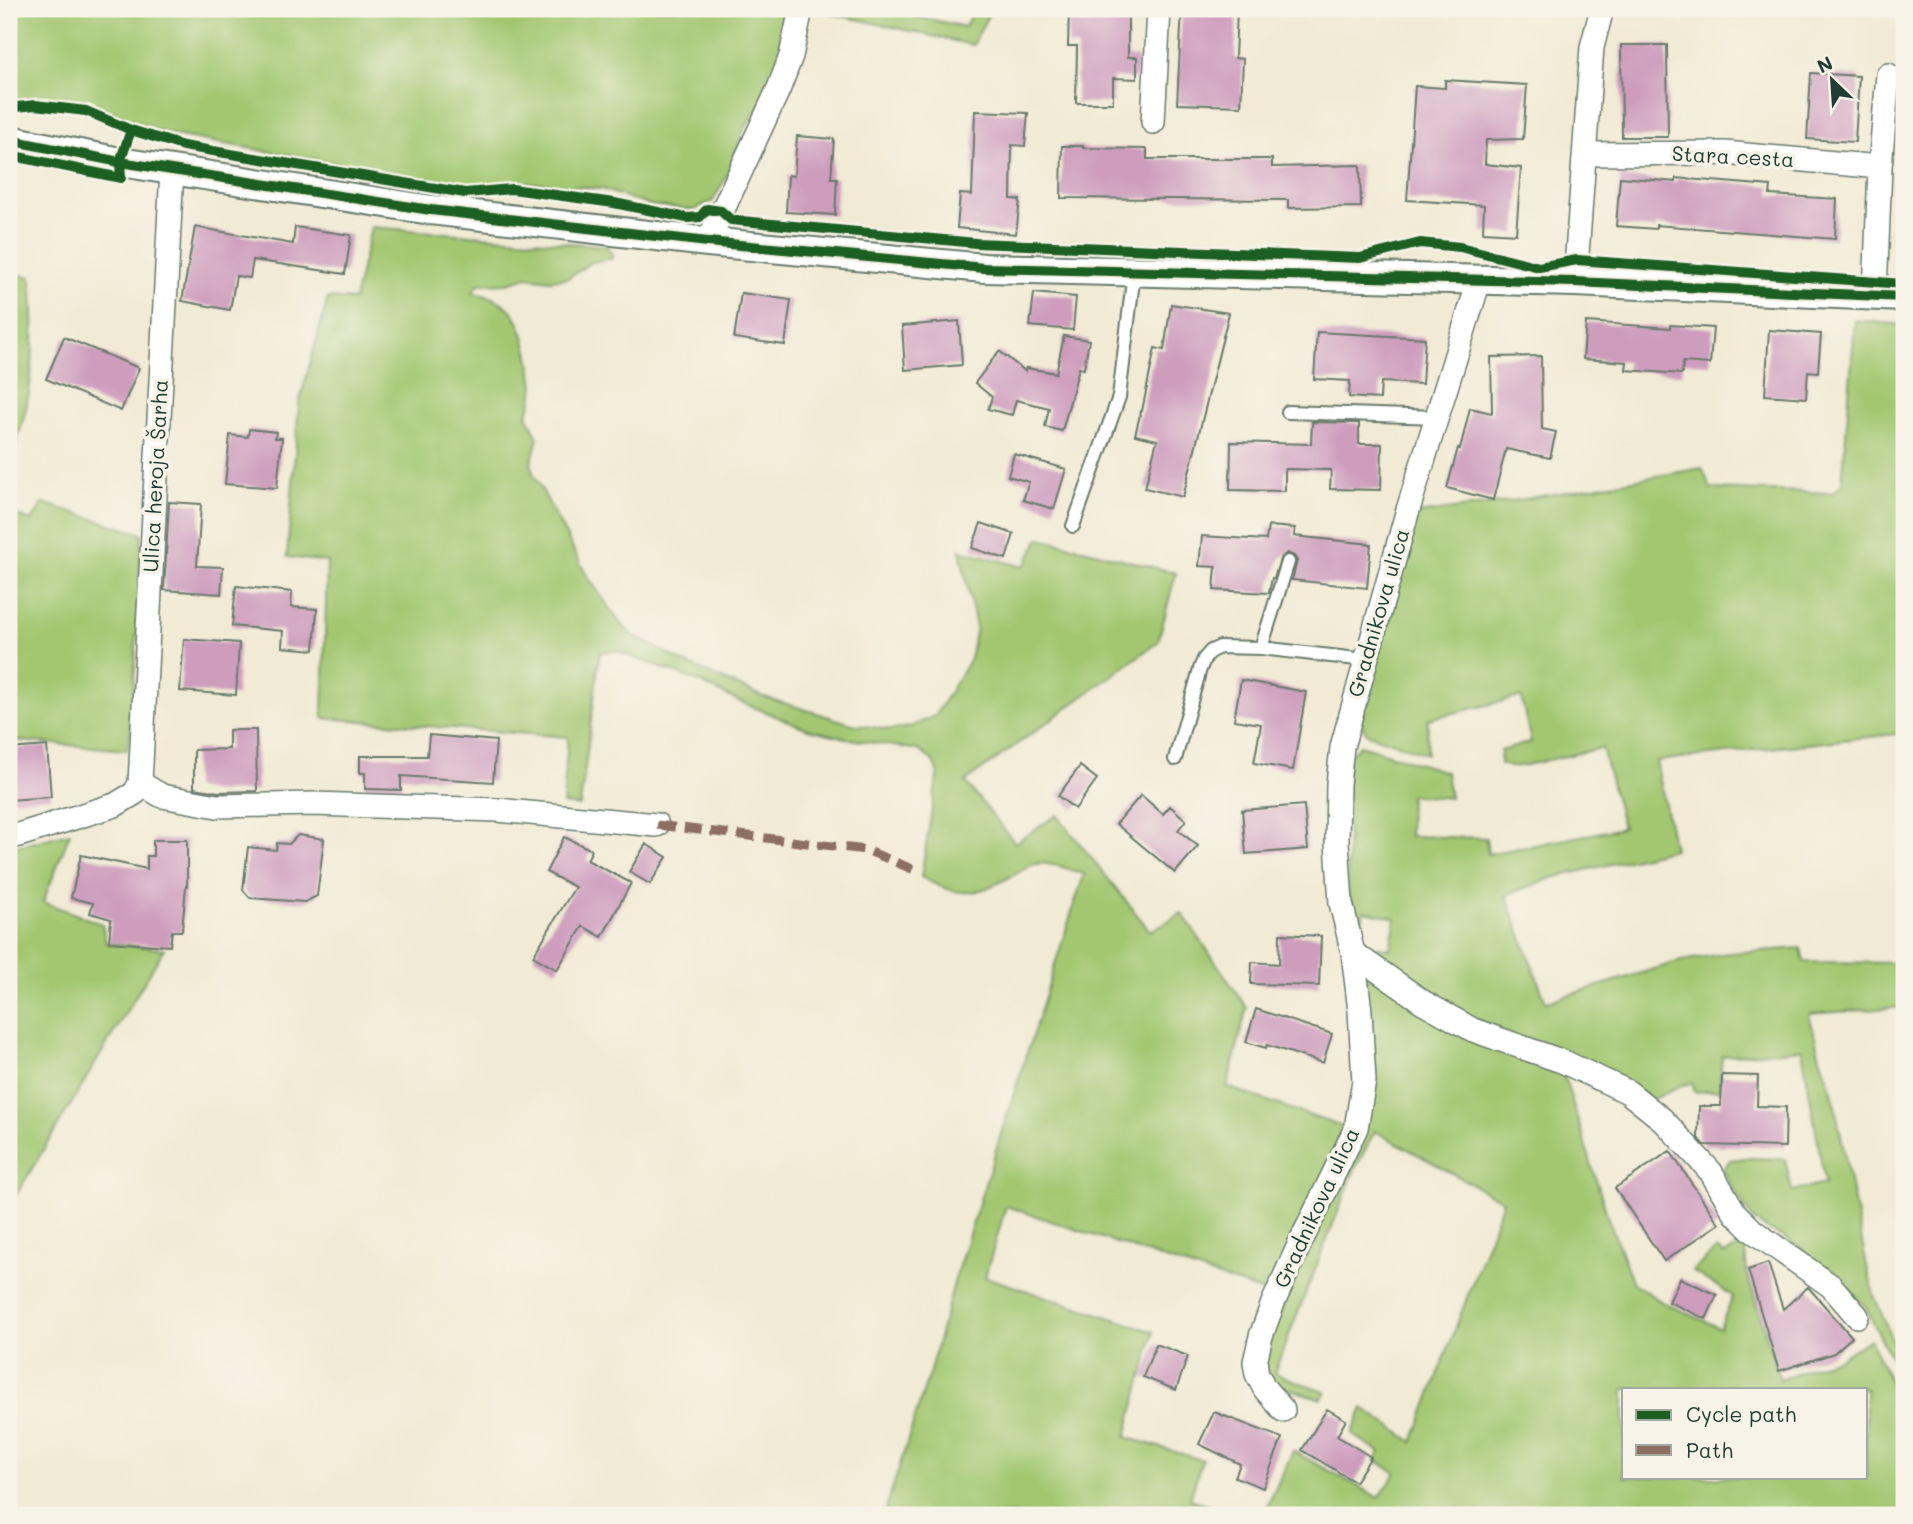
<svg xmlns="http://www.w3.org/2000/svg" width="1913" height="1524" font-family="Mali,sans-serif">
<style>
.green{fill:#a3c771;stroke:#618252;stroke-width:2;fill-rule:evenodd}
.building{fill:#ce9dbe}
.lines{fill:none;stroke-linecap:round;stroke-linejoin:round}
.service-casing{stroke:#687a6c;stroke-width:16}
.minor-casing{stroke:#687a6c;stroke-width:26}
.tertiary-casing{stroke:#687a6c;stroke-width:32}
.service{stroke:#fff;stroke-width:12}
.minor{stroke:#fff;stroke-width:23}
.tertiary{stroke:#fff;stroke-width:28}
.quiet{stroke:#8d6e63;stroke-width:9;stroke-dasharray:18 9;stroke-linecap:butt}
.cycleway-casing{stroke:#f7f3e8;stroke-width:15}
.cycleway{stroke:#1b5e20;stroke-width:10}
.labels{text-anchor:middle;stroke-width:7;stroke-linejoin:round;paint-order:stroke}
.street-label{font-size:21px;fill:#1f3d34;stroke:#f7f3e8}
</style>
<rect width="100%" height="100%" fill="#f7f3e8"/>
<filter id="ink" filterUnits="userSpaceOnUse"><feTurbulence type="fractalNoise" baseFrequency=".0143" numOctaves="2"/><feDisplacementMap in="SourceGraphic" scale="14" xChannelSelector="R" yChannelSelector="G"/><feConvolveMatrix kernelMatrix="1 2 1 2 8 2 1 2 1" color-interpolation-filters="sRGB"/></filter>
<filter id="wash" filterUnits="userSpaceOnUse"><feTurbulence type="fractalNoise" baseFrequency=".00686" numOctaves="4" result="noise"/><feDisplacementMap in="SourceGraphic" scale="28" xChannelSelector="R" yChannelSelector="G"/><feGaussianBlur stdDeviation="1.57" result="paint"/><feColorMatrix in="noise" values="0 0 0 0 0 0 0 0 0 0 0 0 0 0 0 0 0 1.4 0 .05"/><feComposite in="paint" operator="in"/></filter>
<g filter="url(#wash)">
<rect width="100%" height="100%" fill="#f1ead4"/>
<path class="green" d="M 9,9 L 796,9 L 776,77 L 744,130 L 727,175 L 713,201 L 693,210 L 649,205 L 602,189 L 512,181 L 474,187 L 179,136 L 159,131 L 91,105 L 40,98 L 9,102 Z
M 811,9 L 883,9 L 965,27 L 974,9 L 991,9 L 973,45 Z
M 371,227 L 606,246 L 612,254 L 612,259 L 591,262 L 568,278 L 550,280 L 527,277 L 507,283 L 478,284 L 473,293 C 513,299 521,319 529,356 C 534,380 537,391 527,415 L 538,438 L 531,463 L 533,473 L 586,574 L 618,620 L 631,634 L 685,663 L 761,696 L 852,724 L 890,730 L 910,727 L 935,716 L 970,659 L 976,627 L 960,550 L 1024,567 L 1040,538 L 1176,573 L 1158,642 L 965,782 L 1015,843 L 1057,815 L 1150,931 L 1182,913 L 1247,1008 L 1227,1087 L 1349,1129 L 1273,1295 L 1006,1206 L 985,1277 L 1154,1332 L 1126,1437 L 1202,1460 L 1190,1499 L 1234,1515 L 884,1515 L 929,1374 L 957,1272 L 1084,874 C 1071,870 1049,861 1036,864 C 1028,865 1019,873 1012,876 C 972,897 961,898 921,877 L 938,772 L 932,760 L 918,750 L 850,739 L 808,729 L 736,700 L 697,681 L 617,651 L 600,652 L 580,806 L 563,804 L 568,737 L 323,718 L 327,562 L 287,557 L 299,404 L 328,298 L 354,300 Z
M 9,274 L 31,277 C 36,334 35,407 9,458 Z
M 1855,320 L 1904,325 L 1904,733 L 1656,761 L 1674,849 L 1552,878 L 1506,895 L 1546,1002 L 1681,961 L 1729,953 L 1801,948 L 1804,962 L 1904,963 L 1904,1007 L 1809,1014 L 1820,1057 L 1832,1091 L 1866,1262 L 1874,1295 L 1900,1360 L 1893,1362 L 1865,1306 L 1838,1278 L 1801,1248 L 1754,1221 L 1731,1185 L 1723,1169 L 1730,1160 L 1746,1158 L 1785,1159 L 1792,1191 L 1825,1184 L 1802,1049 L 1722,1056 L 1719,1090 L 1695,1092 L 1692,1083 L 1683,1085 L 1654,1099 L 1421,995 L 1359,943 L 1390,949 L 1396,918 L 1364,911 L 1361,929 L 1355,927 L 1348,899 L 1347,757 L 1360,745 L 1446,772 L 1450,798 L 1410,795 L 1409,836 L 1486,838 L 1488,854 L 1623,828 L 1602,748 L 1526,765 L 1511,767 L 1500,764 L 1501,751 L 1531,742 L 1521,697 L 1428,719 L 1427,754 L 1367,734 L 1359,719 L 1417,514 L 1507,502 L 1702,468 L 1711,489 L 1833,493 L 1842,484 Z
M 43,503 L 142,534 L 132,723 L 127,750 L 9,740 L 9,513 L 32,521 Z
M 70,833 L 43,902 L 102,924 L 106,943 L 164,949 L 9,1207 L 9,848 Z
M 1370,976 L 1561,1066 L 1609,1221 L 1633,1283 L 1662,1302 L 1720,1328 L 1733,1296 L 1692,1271 L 1717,1249 L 1724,1255 L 1739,1247 L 1745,1250 L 1747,1274 L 1780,1380 L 1808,1368 L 1838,1359 L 1870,1339 L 1904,1413 L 1904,1515 L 1263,1515 L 1293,1451 L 1379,1498 L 1396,1473 L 1375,1460 L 1380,1452 L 1352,1434 L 1363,1408 L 1413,1442 L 1503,1201 L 1375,1131 L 1355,1169 L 1274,1373 L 1326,1392 L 1321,1399 L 1293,1390 L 1277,1388 L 1264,1366 L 1264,1350 L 1362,1130 L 1366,978 ZM 1624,1389 L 1866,1389 L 1866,1477 L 1624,1477 Z"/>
<g id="blocks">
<path class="building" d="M 1069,9 L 1128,9 L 1128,57 L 1137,57 L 1137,79 L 1113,78 L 1113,103 L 1076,103 L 1077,46 L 1068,46 Z
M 1182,9 L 1237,9 L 1235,58 L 1243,59 L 1241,106 L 1177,104 Z
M 1621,45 L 1667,45 L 1668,137 L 1622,137 Z
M 1811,73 L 1859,76 L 1855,142 L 1807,139 Z
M 1445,80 L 1527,85 L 1523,139 L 1486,140 L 1485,164 L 1521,168 L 1516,234 L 1483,232 L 1484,205 L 1407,200 L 1415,86 L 1445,88 Z
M 975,111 L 1028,113 L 1025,146 L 1012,145 L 1011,199 L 1020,200 L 1016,234 L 957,228 L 960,194 L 972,195 Z
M 797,136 L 834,139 L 831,178 L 837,178 L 835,215 L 786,212 L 788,175 L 794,176 Z
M 1062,146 L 1083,146 L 1083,148 L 1147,149 L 1147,159 L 1272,159 L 1272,167 L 1360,165 L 1361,207 L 1288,208 L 1288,200 L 1061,198 Z
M 1620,177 L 1676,182 L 1676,178 L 1771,186 L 1770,195 L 1837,199 L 1835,239 L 1656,225 L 1656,229 L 1616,226 Z
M 195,227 L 293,244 L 295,227 L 351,235 L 345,274 L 253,260 L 250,278 L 236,276 L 230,310 L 182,301 Z
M 741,293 L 791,300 L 785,345 L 734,338 Z
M 1034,293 L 1076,297 L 1073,330 L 1030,326 Z
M 1171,304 L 1229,313 L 1183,497 L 1145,488 L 1157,440 L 1135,435 L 1141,411 L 1142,411 L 1155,348 L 1164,350 Z
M 959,321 L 962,365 L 905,370 L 902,326 Z
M 1586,322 L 1670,328 L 1670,325 L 1713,328 L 1710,364 L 1683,362 L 1682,374 L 1626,370 L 1627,362 L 1583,359 Z
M 1769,330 L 1821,334 L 1818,372 L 1808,371 L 1806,398 L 1765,395 Z
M 1317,332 L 1425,338 L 1422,384 L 1381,382 L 1380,399 L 1349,397 L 1350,381 L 1314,379 Z
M 1064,336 L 1089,340 L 1084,369 L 1079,368 L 1062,431 L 1045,427 L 1049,408 L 1016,400 L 1012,415 L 988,409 L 992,397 L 975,383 L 999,351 L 1025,371 L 1026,368 L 1056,373 Z
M 64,337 L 139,368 L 121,411 L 46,379 Z
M 1541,356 L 1542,429 L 1556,432 L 1550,458 L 1506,449 L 1493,500 L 1447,488 L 1458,448 L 1460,449 L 1470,408 L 1492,413 L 1491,357 Z
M 1312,422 L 1359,423 L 1359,444 L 1382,444 L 1381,490 L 1330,489 L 1331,470 L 1285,469 L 1285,491 L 1230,490 L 1231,442 L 1311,444 Z
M 249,429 L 276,432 L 275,438 L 282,438 L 277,488 L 225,484 L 230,435 L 248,437 Z
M 1014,454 L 1066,469 L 1054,509 L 1023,500 L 1029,482 L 1008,476 Z
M 169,502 L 201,504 L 197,566 L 223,567 L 221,594 L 164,590 Z
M 981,523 L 1014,534 L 1006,559 L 972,548 Z
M 1268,526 L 1295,528 L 1294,536 L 1371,544 L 1367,588 L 1292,580 L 1297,561 L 1294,556 L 1287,553 L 1280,559 L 1274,578 L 1272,578 L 1269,593 L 1214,590 L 1216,567 L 1199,566 L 1202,536 L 1266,540 Z
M 236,586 L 292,592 L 291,607 L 317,609 L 314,650 L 282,647 L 283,631 L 232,626 Z
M 184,639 L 239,643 L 236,695 L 180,691 Z
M 1241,680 L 1306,692 L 1293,770 L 1254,763 L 1261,724 L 1234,720 Z
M 229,730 L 256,730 L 257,791 L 218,792 L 194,788 L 194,750 L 229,749 Z
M 429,735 L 496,741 L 493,782 L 401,776 L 401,790 L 365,789 L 365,773 L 360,773 L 360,756 L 427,756 Z
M 47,746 L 51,797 L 9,800 L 9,749 Z
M 1080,766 L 1097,779 L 1075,809 L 1058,796 Z
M 1141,795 L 1163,814 L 1170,806 L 1186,820 L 1178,830 L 1198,846 L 1175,873 L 1116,824 Z
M 1304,805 L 1308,849 L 1246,854 L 1242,810 Z
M 298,835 L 324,839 L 317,896 L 305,902 L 250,898 L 243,890 L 248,847 L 276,850 L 277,843 L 289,844 Z
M 564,837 L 592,850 L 587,860 L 631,883 L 602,937 L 583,926 L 557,970 L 533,956 L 575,887 L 546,872 Z
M 153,840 L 187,840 L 187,886 L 186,886 L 182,931 L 172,931 L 170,946 L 109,942 L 111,919 L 90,913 L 93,903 L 71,898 L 81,855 L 147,869 L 147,856 L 153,856 Z
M 646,844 L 667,857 L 650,884 L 629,872 Z
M 1280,934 L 1321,936 L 1319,986 L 1251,984 L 1252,962 L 1279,964 Z
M 1256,1009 L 1332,1034 L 1323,1063 L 1267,1045 L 1266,1048 L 1246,1042 Z
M 1722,1075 L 1758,1076 L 1757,1106 L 1786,1107 L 1785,1147 L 1705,1145 L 1698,1138 L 1699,1106 L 1721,1106 Z
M 1670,1151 L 1719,1224 L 1664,1261 L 1615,1188 Z
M 1768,1263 L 1783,1309 L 1808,1287 L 1852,1337 L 1834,1353 L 1779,1371 L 1748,1270 Z
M 1680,1278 L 1717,1295 L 1706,1319 L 1669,1302 Z
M 1156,1344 L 1188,1356 L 1176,1390 L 1143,1377 Z
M 1327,1409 L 1346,1420 L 1337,1436 L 1371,1457 L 1355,1482 L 1302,1450 Z
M 1214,1412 L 1282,1438 L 1263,1488 L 1235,1477 L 1240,1464 L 1199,1444 Z"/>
</g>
</g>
<g filter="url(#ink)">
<use href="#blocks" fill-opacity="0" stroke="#687a6c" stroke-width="2"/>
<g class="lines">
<defs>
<path id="service" d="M 1288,412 L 1437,417
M 1073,526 L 1119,397 L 1134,272
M 1261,648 L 1288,562
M 1175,759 L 1200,669 L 1204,659 L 1211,651 L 1220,647 L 1261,648 L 1366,660"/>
<path id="minor" d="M 1153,122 L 1159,9
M 1585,154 L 1725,153 L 1880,167
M 708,242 L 779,88 L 791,56 L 801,9
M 1575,282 L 1592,47 L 1602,9
M 1875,294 L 1880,167 L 1888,75
M 140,783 L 162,796 L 217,806 L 313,804 L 498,810 L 657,825
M 9,838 L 115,805 L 135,793 L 140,783 L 172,170
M 1353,953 L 1423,1002 L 1473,1030 L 1564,1062 L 1628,1092 L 1663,1120 L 1711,1172 L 1735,1213 L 1753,1231 L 1831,1286 L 1857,1316
M 1283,1410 L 1265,1389 L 1257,1374 L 1255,1362 L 1261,1336 L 1273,1303 L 1300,1243 L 1356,1128 L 1364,1081 L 1360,1011 L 1353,953 L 1341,903 L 1337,842 L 1338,784 L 1342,747 L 1407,513 L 1479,281"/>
<path id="tertiary" d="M 9,140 L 120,162 L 431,210 L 708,242 L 984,268 L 1575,282 L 1904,297"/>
</defs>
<use href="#service" class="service-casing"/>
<use href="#minor" class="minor-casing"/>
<use href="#tertiary" class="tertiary-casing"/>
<use href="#service" class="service"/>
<use href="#minor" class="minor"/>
<use href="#tertiary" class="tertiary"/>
<path class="quiet" d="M 657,825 L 866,850 L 917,871"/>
<defs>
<path id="cycleway" d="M 9,108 L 35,105 L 86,111 L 131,130 L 183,146 L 465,193 L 512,189 L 614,203 L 687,218 L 700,217 L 707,209 L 721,211 L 731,220 L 976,243 L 1360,258 L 1420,243 L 1460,247 L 1539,267 L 1577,260 L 1904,284
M 9,140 L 120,162 L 431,210 L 708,242 L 984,268 L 1575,282 L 1904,297
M 9,155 L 121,178 L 120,162 L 131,130"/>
</defs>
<use href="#cycleway" class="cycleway-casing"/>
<use href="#cycleway" class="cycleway"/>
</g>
</g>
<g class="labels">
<g class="street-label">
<text transform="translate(1733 157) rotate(3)" y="7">Stara cesta</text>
<text transform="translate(156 476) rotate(-87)" y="7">Ulica heroja Šarha</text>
<text transform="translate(1379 613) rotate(-74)" y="7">Gradnikova ulica</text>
<text transform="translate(1317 1208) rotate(-65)" y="7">Gradnikova ulica</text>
</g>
</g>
<rect width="1913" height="1524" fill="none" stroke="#f7f3e8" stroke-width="35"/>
<rect x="1622" y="1388" width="245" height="91" fill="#f7f3e8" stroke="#a1aaa0" stroke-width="2"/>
<rect x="1636" y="1410" width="35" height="10" fill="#1b5e20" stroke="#a1aaa0" stroke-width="2"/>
<text x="1686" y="1422" font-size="21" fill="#1f3d34">Cycle path</text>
<rect x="1636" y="1445" width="35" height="10" fill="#8d6e63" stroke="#a1aaa0" stroke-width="2"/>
<text x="1686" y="1458" font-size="21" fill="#1f3d34">Path</text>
<g transform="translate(1832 80) rotate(335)" stroke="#f7f3e8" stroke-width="5" paint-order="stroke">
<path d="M0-5L12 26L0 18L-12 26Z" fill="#1f3d34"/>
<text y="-10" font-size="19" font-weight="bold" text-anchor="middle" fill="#1f3d34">N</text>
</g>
</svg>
